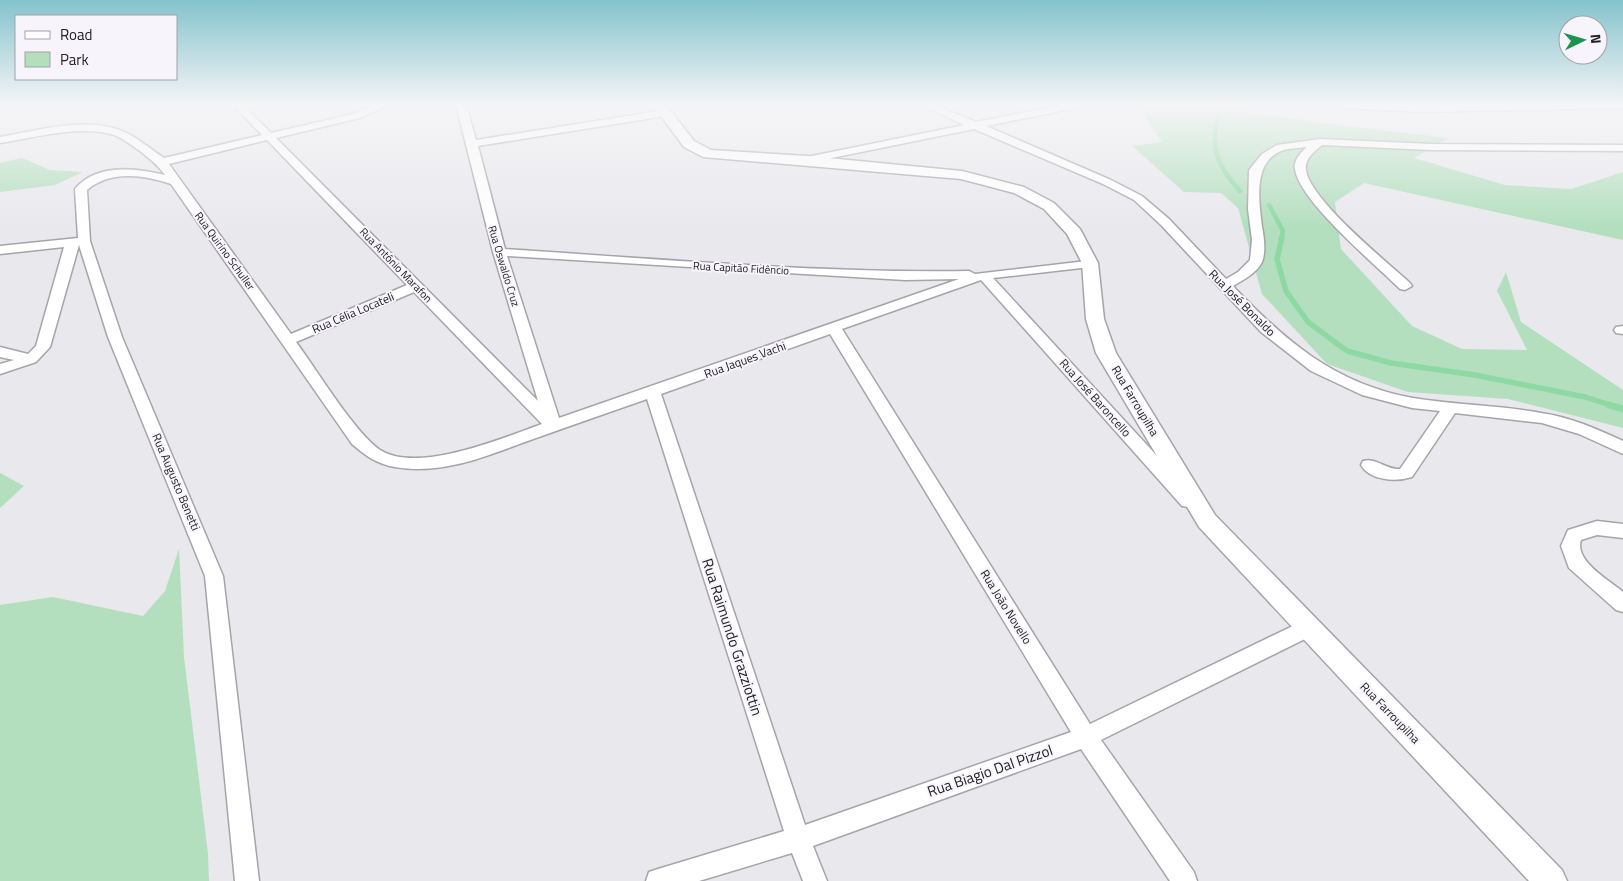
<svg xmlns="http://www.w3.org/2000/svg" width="1623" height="881" font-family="'Titillium Web',sans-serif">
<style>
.green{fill:#b3dfbe}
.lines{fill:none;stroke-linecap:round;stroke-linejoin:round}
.stream-far2{stroke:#8ed9a3;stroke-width:4.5}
.stream-far1{stroke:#8ed9a3;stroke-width:5.5}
.stream{stroke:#8ed9a3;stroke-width:7}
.minor-casing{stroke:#a6a4a9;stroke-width:3}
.tertiary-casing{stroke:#a6a4a9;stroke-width:3}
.minor{fill:#fff;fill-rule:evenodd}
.tertiary{fill:#fff;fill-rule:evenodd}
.labels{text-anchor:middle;stroke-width:4;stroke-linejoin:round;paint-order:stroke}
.far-street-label{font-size:11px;fill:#232224;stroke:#f7f5fb}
.street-label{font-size:12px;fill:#232224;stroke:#f7f5fb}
.near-street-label{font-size:15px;fill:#232224;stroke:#f7f5fb}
</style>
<rect width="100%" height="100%" fill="#e9e8ed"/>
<path class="green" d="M 1100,105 L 1235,105 L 1245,112 L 1344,126 L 1449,138 L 1414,158 L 1505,185 L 1571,189 L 1623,172 L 1623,240 L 1364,183 L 1335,202 L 1341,249 L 1412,326 L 1462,349 L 1527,350 L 1497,291 L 1506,272 L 1521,322 L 1623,390 L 1623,428 L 1508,399 L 1408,392 L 1327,364 L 1262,294 L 1238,208 L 1221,193 L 1184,192 L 1132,146 L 1162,142 L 1140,109 L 1096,106 Z
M 22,158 L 50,170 L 83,172 L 55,185 L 0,192 L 0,163 Z
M 0,473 L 24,486 L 0,508 Z
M 179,549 L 184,657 L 208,854 L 209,881 L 0,881 L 0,605 L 53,597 L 143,616 L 165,591 Z"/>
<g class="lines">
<path class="stream-far2" d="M 1217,106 C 1219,116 1216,124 1215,134 C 1213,158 1225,174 1240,191
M 1269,205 L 1283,231 L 1281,239"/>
<path class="stream-far1" d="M 1282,237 L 1277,259 L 1286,291 L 1308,322 L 1347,351 L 1391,363 L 1475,375 L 1585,397 L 1613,406"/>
<path class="stream" d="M 1609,405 L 1623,409"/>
<defs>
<path id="minor" d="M 233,105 L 243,105 L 271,133 L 353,114 L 375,105 L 388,105 L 360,118 L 276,138 L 538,401 L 493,252 L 456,105 L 466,105 L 476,140 L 665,110 L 670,113 L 665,116 L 478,146 L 505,249 C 659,259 815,273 969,271 L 975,274 L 1095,260 L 1096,263 L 1090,267 L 993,278 L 1194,496 L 1197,501 L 1194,506 L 1188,507 L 1182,506 L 981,280 L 842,329 L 1090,724 L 1301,622 L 1308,620 L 1315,622 L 1318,628 L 1315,634 L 1101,740 L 1194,872 L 1197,881 L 1170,881 L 1081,749 L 813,846 L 827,881 L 803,881 L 792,853 L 699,881 L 646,881 L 649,872 L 658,869 L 784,831 L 647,399 C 610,412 572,425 536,438 C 491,454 444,476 395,467 C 377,464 366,456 352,444 L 171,184 C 143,175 111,170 87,190 L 90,241 L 122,337 L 223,576 L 259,881 L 235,881 L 205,576 L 108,337 L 79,245 L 50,347 L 36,362 L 0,374 L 0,364 L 14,360 L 0,357 L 0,347 L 28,354 L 36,346 L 64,247 L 0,254 L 0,246 L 78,238 L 75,189 C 96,163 137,168 165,175 C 158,165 150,159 140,151 C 131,145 122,137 111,134 C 79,125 32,138 0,143 L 0,137 C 37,131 85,116 122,131 C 137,137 150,149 164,158 L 262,135 ZM 267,140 L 407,285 L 291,334 L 169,164 ZM 507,256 L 905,280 L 959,279 L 559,418 ZM 414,292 L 542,424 C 503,438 418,474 380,450 C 354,432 317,370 296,342 ZM 830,334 L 1071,732 L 805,825 L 661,394 Z
M 922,105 L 935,105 L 976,122 L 1062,105 L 1081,105 L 1076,108 L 986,126 L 1111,180 L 1142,196 L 1169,219 L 1226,279 L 1238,272 L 1250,260 L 1252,240 L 1248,209 L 1249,170 L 1262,154 L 1277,145 L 1320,139 L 1431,144 L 1623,145 L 1623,151 L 1431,150 L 1322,145 C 1315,151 1304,159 1306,170 C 1310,200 1386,261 1410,283 L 1412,286 L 1405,290 L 1400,289 C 1376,265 1299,201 1295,169 C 1293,161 1301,152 1307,147 C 1300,148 1291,148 1284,150 C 1252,160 1259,201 1262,227 C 1264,237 1266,252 1262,262 C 1257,273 1243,280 1233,286 C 1285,341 1335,384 1413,398 C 1455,405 1498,405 1541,413 C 1570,417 1597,429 1623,441 L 1623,454 L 1579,434 L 1542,423 L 1455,413 L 1412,477 C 1396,482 1370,481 1361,465 L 1363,461 C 1376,457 1386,470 1400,469 L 1440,411 L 1412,408 L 1362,395 L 1311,371 L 1261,332 L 1161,225 L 1134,200 L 1103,184 L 974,129 L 807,163 L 802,160 L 807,157 L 964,125 Z
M 1338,105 L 1623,105 L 1623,108 L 1421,112 L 1343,108 Z
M 1623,326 L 1623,334 L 1616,333 L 1614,330 L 1616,327 Z
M 1597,521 L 1623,524 L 1623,538 L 1597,535 L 1581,540 C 1574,561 1609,580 1623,592 L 1623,612 L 1616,610 L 1569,568 L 1561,546 L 1568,530 Z"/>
<path id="tertiary" d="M 653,105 L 666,105 L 694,141 L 711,150 L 807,156 L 962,171 L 1024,187 L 1054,203 L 1080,229 L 1098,263 L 1104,319 L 1116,353 L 1215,515 L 1562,870 L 1567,881 L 1529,881 L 1199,527 L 1096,353 L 1086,319 L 1082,263 L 1067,234 L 1044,209 L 1014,193 L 961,179 L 703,157 L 684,147 Z"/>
</defs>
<use href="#minor" class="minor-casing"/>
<use href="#tertiary" class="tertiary-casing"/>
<use href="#minor" class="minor"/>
<use href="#tertiary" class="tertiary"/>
</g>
<linearGradient id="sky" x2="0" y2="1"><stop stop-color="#84c3cc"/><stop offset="0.46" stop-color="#f5f5f7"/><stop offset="1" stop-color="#f5f5f7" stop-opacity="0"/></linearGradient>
<rect width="1623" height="228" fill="url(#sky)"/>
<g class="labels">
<g class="far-street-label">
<text transform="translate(225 251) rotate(54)" y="4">Rua Quirino Schuller</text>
<text transform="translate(396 265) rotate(46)" y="4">Rua Antônio Marafon</text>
<text transform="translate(504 266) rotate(73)" y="4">Rua Oswaldo Cruz</text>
<text transform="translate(741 268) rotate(3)" y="4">Rua Capitão Fidêncio</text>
</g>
<g class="street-label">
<text transform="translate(1242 303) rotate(45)" y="4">Rua José Bonaldo</text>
<text transform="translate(353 313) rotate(-23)" y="4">Rua Célia Locateli</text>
<text transform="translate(745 360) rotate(-20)" y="4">Rua Jaques Vachi</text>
<text transform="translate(1095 398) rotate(48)" y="4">Rua José Baroncello</text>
<text transform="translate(1135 401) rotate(59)" y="4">Rua Farroupilha</text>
<text transform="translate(176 482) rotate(67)" y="4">Rua Augusto Benetti</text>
<text transform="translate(1006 607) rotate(58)" y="4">Rua João Novello</text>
<text transform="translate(1390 713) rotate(46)" y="4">Rua Farroupilha</text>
</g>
<g class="near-street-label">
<text transform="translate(732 637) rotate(72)" y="5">Rua Raimundo Grazziottin</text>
<text transform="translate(990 771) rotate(-19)" y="5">Rua Biagio Dal Pizzol</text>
</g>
</g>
<rect x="15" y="15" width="162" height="65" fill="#f7f5fb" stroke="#a2a1a5"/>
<rect x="25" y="31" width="25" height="8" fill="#ffffff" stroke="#a2a1a5"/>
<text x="60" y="40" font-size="15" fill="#232224">Road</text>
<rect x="25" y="52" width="25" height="15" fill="#b3dfbe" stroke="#a2a1a5"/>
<text x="60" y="65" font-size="15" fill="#232224">Park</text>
<g transform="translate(1583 40) rotate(85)"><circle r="24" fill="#f7f5fb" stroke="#a2a1a5"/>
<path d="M0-4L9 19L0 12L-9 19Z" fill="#1b9450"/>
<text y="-8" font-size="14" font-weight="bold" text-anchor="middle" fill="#232224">N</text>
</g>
</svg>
